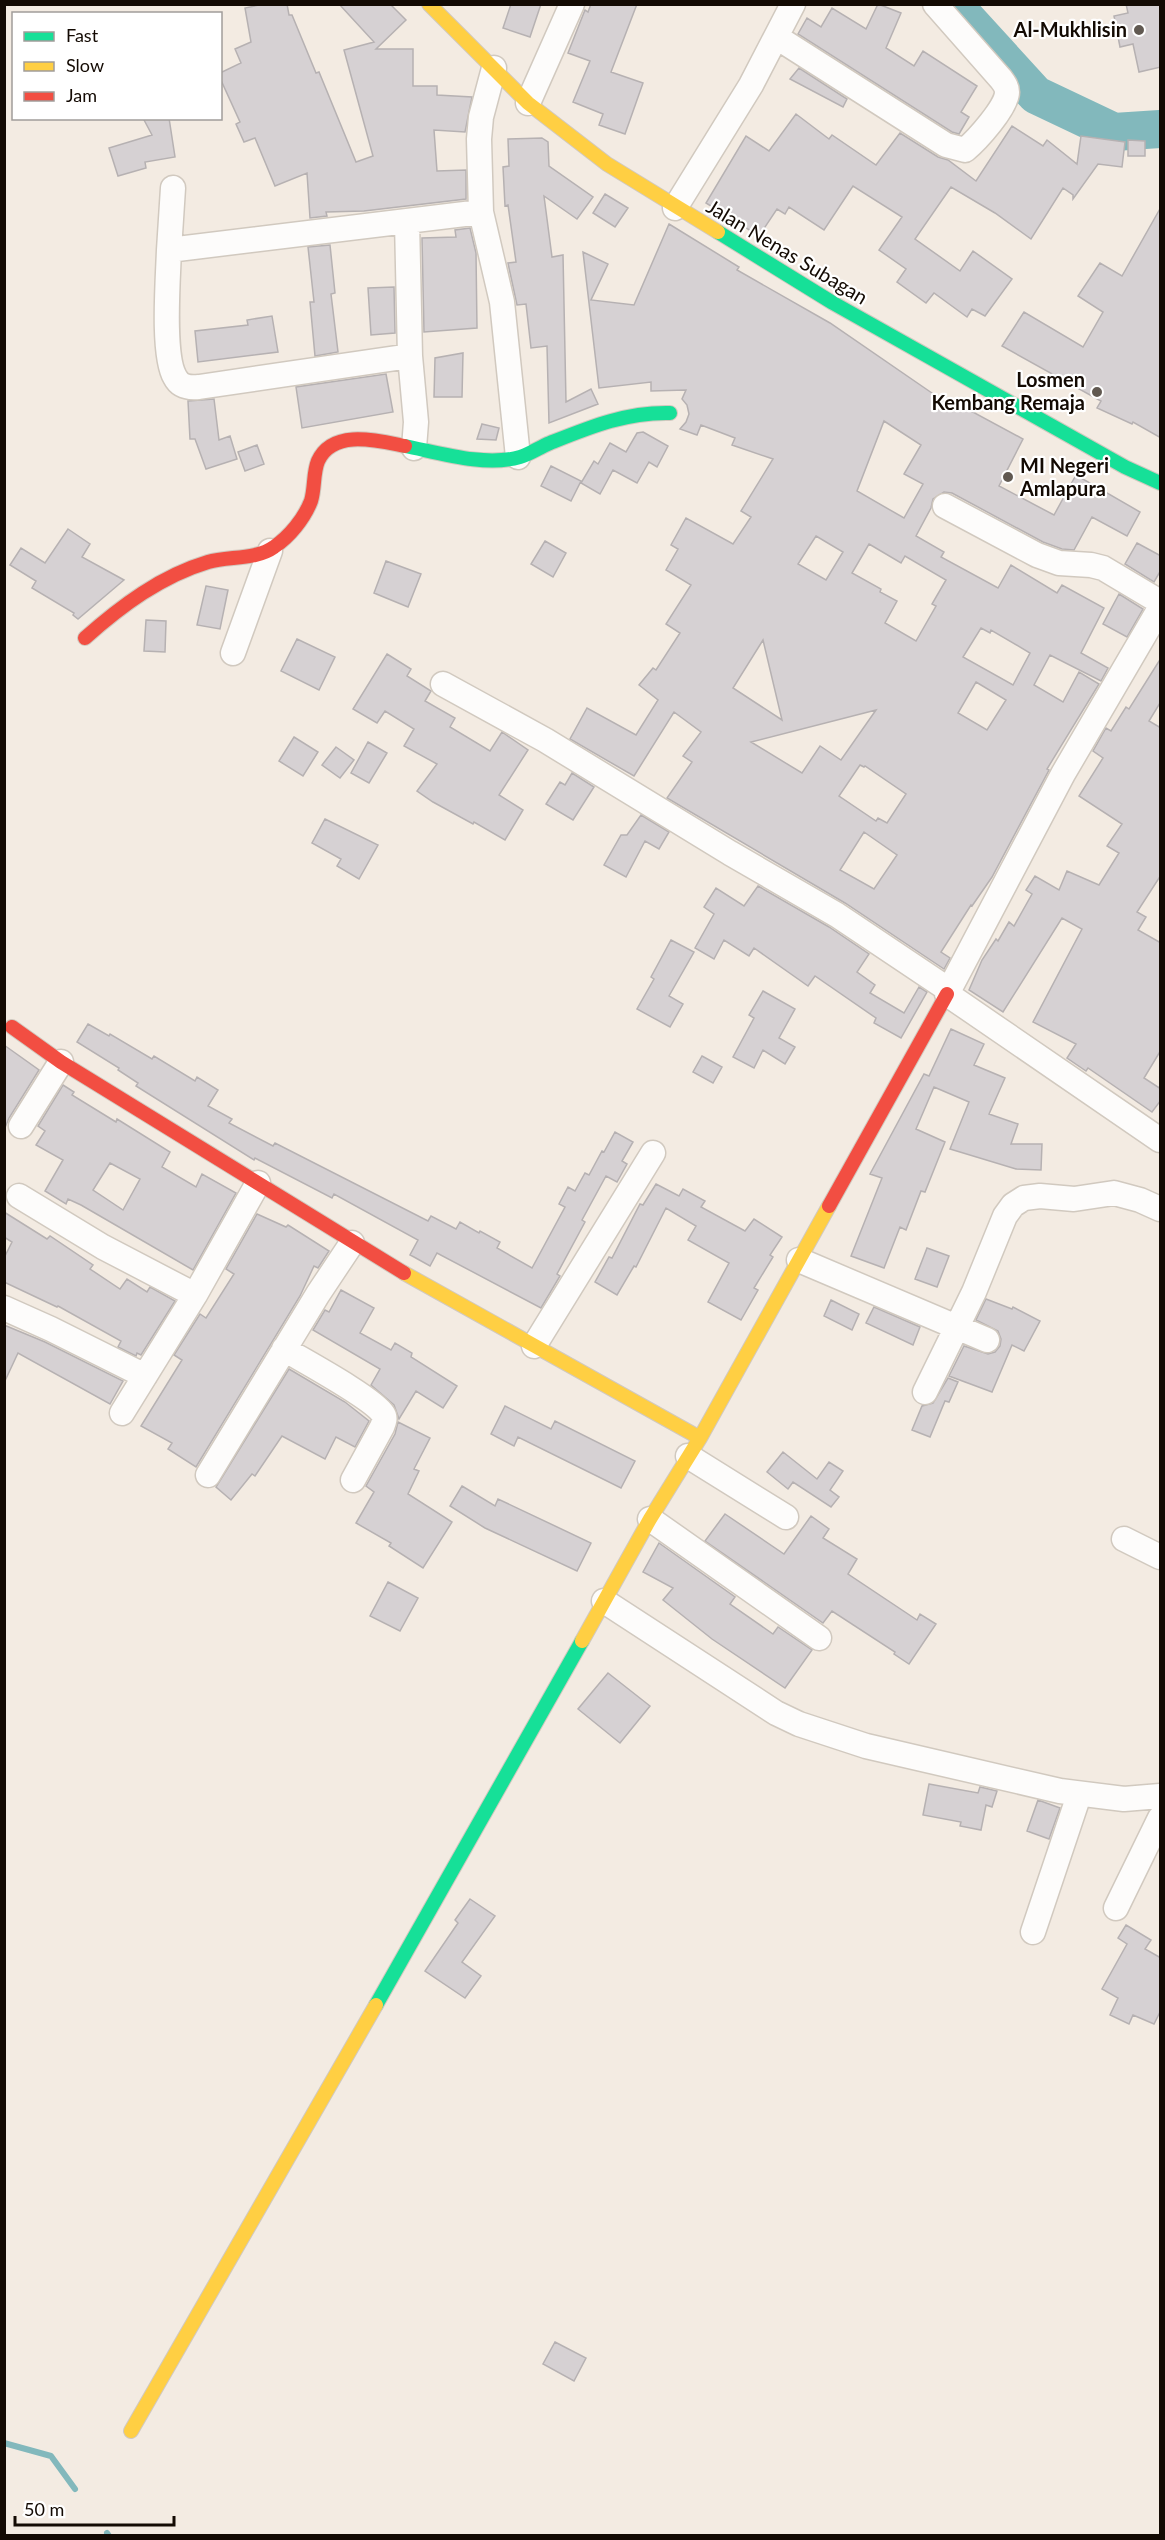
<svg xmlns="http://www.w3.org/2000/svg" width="1165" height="2540" font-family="Lato,sans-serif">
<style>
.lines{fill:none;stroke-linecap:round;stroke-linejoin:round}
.stream{stroke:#82b8bc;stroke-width:6}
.river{stroke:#82b8bc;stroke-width:38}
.building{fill:#d6d1d3;stroke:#b6b1b2;stroke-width:1.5;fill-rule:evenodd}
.street-casing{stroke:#d1c9bf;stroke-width:27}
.fast-casing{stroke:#d1c9bf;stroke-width:16}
.slow-casing{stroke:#d1c9bf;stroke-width:16}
.jam-casing{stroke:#d1c9bf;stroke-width:16}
.street{stroke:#fdfcfb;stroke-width:24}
.fast{stroke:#16e098;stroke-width:14}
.slow{stroke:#ffcf43;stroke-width:14}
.jam{stroke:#f24e42;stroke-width:14}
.poi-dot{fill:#615951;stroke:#fff;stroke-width:2}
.labels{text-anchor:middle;stroke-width:4.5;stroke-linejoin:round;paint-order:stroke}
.poi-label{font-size:20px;font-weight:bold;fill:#130a03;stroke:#fff;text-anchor:end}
.street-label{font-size:20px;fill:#130a03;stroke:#fff}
</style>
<rect width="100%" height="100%" fill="#f3ebe2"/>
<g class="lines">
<path class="stream" d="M 4,2443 L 51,2456 L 75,2489
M 107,2533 L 109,2536"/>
<path class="river" d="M 953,4 L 1036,95 L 1114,132 L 1160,129"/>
</g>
<path class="building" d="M 264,4 L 287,4 L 289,15 L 292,15 L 316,73 L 319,72 L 356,162 L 373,156 L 344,50 L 374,42 L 339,4 L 390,4 L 406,20 L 376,49 L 413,49 L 413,86 L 437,86 L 437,95 L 472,97 L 465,132 L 434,130 L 437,171 L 466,170 L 466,199 L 364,211 L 326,212 L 327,216 L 310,218 L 307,173 L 275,186 L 255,138 L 244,142 L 236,124 L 240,122 L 220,78 L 220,73 L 241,63 L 235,49 L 251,42 L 245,8 Z
M 511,4 L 541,4 L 530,37 L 503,28 Z
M 591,4 L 637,4 L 611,72 L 643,83 L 625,134 L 599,125 L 603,114 L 573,102 L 590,61 L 568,53 L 585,10 L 588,12 Z
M 878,4 L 901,13 L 886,48 L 914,66 L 923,51 L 977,86 L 961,112 L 969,117 L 959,134 L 952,132 L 798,34 L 807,18 L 821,27 L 832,8 L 866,29 Z
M 1126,4 L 1161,4 L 1161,67 L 1139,72 L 1133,44 L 1120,47 L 1114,16 L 1128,13 Z
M 799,68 L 847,99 L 843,107 L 790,79 Z
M 796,114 L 829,139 L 832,135 L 876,165 L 900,133 L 938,157 L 948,160 L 976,181 L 1012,126 L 1043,146 L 1047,140 L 1077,164 L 1081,136 L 1125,142 L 1122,167 L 1098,164 L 1073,199 L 1073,195 L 1063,188 L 1031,239 L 995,213 L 951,187 L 915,239 L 960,271 L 973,251 L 1012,279 L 985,316 L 972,309 L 967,317 L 934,293 L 926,303 L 897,282 L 906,269 L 879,250 L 902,217 L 853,186 L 824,230 L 789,207 L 785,214 L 777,209 L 759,236 L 706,203 L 746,136 L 769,151 Z
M 143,118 L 169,118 L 175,157 L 145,162 L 146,168 L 118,176 L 109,148 L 152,135 Z
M 542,138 L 548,142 L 549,166 L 593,197 L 577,219 L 544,196 L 552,257 L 563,255 L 566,402 L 591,389 L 598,404 L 549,423 L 547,346 L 531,348 L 526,304 L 517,305 L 509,268 L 508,263 L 516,262 L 508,205 L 505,206 L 503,167 L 509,166 L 508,139 Z
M 1128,140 L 1145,141 L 1145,156 L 1128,156 Z
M 605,194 L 628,208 L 615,227 L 593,213 Z
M 1161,207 L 1161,438 L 1133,422 L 1132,424 L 1097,408 L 1101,401 L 1002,346 L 1024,312 L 1083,347 L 1103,312 L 1078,296 L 1100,263 L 1122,276 Z
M 669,224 L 739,267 L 737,270 L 830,323 L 945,402 L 947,398 L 1023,439 L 999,486 L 1054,515 L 1076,475 L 1140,512 L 1127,536 L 1092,517 L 1074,550 L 1062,549 L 1043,542 L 952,493 L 944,492 L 933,499 L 931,508 L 916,536 L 944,552 L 941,557 L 998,588 L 1011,565 L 1057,593 L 1062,585 L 1104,608 L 1081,653 L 1108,668 L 1101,681 L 1050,655 L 1034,685 L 1063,702 L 1079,672 L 1099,684 L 1047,769 L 1049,770 L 992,877 L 972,906 L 971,905 L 941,952 L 950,958 L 944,969 L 845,903 L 667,798 L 692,762 L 683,756 L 701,732 L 674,712 L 634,776 L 570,739 L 587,708 L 636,735 L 658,700 L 639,685 L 653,668 L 656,670 L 680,633 L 666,624 L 691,585 L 666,570 L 678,549 L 671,545 L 686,518 L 733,544 L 751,517 L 741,511 L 773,459 L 732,445 L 735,438 L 701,425 L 697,435 L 680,429 L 686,422 L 689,414 L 687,405 L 682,399 L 686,390 L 651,391 L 651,382 L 599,388 L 583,252 L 608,264 L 591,300 L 634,305 ZM 884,421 L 921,445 L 904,474 L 923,484 L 904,518 L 857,491 ZM 816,536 L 843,552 L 826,580 L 798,564 ZM 869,544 L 901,563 L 905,556 L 946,580 L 932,604 L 936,606 L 916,641 L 885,623 L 897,601 L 880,592 L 881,589 L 852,573 ZM 981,628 L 990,633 L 991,630 L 1030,653 L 1013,685 L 963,657 ZM 763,640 L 782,720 L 733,688 ZM 976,682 L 1006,700 L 987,730 L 958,713 ZM 876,710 L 841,760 L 820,746 L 802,773 L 751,742 ZM 860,765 L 864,767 L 865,766 L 906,794 L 887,823 L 878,818 L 876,821 L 839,796 ZM 864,832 L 897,855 L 874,889 L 840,870 Z
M 470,228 L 476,253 L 477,328 L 424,332 L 422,238 L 456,237 L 455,230 Z
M 330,245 L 335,293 L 331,294 L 338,352 L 315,356 L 310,302 L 314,302 L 308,247 Z
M 394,287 L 395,333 L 371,335 L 368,288 Z
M 272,316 L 278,352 L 198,362 L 195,331 L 248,325 L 247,320 Z
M 463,353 L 462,397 L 434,397 L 435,358 Z
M 386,374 L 393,412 L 302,428 L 296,387 Z
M 214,399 L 219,440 L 230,436 L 237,459 L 206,469 L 195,439 L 190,439 L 188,401 Z
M 482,424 L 499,428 L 496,440 L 477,439 Z
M 643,432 L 668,446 L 657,467 L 649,462 L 637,483 L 613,470 L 600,494 L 581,483 L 594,461 L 598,464 L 610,443 L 626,452 L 637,433 Z
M 257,445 L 264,464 L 245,471 L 238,452 Z
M 551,466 L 581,481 L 571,501 L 541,486 Z
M 68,529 L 90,544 L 82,557 L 124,580 L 78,619 L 73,615 L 74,613 L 32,588 L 36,581 L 10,565 L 21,548 L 45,563 Z
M 545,541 L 566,553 L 553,577 L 531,564 Z
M 1137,543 L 1161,556 L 1161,570 L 1154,582 L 1125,564 Z
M 386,561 L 421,574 L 408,607 L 374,593 Z
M 206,586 L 228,590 L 220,629 L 197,625 Z
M 1119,594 L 1143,609 L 1127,637 L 1103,624 Z
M 146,620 L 166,621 L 165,652 L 144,651 Z
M 297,639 L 335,657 L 319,690 L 281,671 Z
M 387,654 L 411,669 L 407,676 L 431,691 L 425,701 L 455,718 L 450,727 L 490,751 L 502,732 L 528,750 L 499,795 L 523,810 L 505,840 L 474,822 L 473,824 L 433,802 L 417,791 L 437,764 L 404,746 L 414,729 L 385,711 L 377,723 L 353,709 Z
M 1161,658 L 1160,703 L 1149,721 L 1161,728 L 1161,875 L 1137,912 L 1146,917 L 1138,930 L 1161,943 L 1161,1050 L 1144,1078 L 1161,1089 L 1161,1100 L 1152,1112 L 1088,1068 L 1086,1071 L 1067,1058 L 1076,1044 L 1033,1022 L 1082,929 L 1062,918 L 1003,1012 L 969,990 L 982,960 L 996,939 L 998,941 L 1009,922 L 1014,926 L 1032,894 L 1026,890 L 1035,876 L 1059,890 L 1067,871 L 1099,885 L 1119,853 L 1107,846 L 1122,824 L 1079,796 L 1103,758 L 1093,751 L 1106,728 L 1111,731 L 1126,707 L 1129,709 Z
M 294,737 L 318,752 L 303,776 L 279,761 Z
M 368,742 L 387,753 L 369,783 L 351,773 Z
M 336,747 L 354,760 L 340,778 L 322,765 Z
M 572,773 L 594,787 L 573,820 L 546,804 L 560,782 L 565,785 Z
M 641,815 L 669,832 L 659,849 L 645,841 L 626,877 L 604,865 L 621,835 L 627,835 Z
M 325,819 L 378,845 L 359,879 L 337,866 L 341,859 L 312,843 Z
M 758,886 L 829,927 L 869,954 L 857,972 L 875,985 L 870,993 L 904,1013 L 919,987 L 927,992 L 901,1038 L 874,1023 L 876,1018 L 815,976 L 808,986 L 754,948 L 749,956 L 724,940 L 714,959 L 695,948 L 714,914 L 704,907 L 716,888 L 744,906 Z
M 671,940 L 694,952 L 669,996 L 683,1004 L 670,1027 L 637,1009 L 654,979 L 651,977 Z
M 763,991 L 795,1009 L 779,1038 L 795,1047 L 785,1064 L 763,1050 L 754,1068 L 733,1057 L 754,1018 L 749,1015 Z
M 88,1024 L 109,1036 L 110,1034 L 152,1059 L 154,1056 L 195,1081 L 197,1077 L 218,1090 L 208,1106 L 232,1119 L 229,1123 L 273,1146 L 275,1143 L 428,1221 L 431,1216 L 456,1229 L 460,1222 L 479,1233 L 480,1231 L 500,1242 L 497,1248 L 532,1268 L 565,1207 L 559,1204 L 568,1187 L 575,1191 L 585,1173 L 589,1175 L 602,1151 L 604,1152 L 615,1132 L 633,1142 L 622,1161 L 627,1164 L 617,1182 L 606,1176 L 582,1220 L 585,1222 L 557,1274 L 560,1276 L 541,1308 L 437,1253 L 430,1266 L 414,1257 L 410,1255 L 418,1240 L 334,1194 L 332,1198 L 255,1158 L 254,1160 L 136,1086 L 138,1083 L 118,1070 L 119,1068 L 77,1042 Z
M 951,1029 L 984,1044 L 974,1065 L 1005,1078 L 989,1114 L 1018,1124 L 1011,1144 L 1042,1144 L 1041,1170 L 1016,1169 L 950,1149 L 969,1102 L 934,1087 L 916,1129 L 945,1142 L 925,1192 L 921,1191 L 906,1230 L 900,1227 L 884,1268 L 851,1256 L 882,1178 L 870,1174 L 924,1074 L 929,1076 Z
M 4,1045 L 39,1070 L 9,1118 L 4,1130 Z
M 702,1056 L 722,1067 L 713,1083 L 693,1072 Z
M 63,1085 L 74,1092 L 72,1095 L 116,1122 L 117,1119 L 170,1152 L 162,1167 L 196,1187 L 202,1174 L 236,1193 L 193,1270 L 81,1205 L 68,1199 L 66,1204 L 45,1191 L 63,1160 L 36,1145 L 45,1131 L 38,1126 ZM 110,1163 L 140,1179 L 123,1210 L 93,1190 Z
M 656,1184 L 679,1196 L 683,1189 L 705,1201 L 701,1207 L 745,1231 L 754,1219 L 782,1237 L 770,1255 L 773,1257 L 754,1288 L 758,1290 L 741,1320 L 708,1302 L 729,1263 L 688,1240 L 696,1226 L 666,1208 L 636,1267 L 634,1266 L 617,1295 L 595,1282 L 609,1257 L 612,1258 L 640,1204 L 643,1205 Z
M 4,1212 L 47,1239 L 50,1236 L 93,1265 L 90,1269 L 120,1289 L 127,1279 L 147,1292 L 150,1287 L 175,1301 L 141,1355 L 137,1353 L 136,1356 L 118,1347 L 121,1341 L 58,1306 L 57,1307 L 4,1282 L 4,1258 L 12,1242 L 4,1237 Z
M 257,1214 L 286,1227 L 288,1225 L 329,1251 L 318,1268 L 314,1266 L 300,1296 L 196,1467 L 168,1449 L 172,1443 L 141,1426 L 182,1360 L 174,1355 L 200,1314 L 206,1318 L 234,1274 L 226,1269 Z
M 927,1248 L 949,1256 L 937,1287 L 915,1279 Z
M 341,1290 L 374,1308 L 360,1333 L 391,1350 L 395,1343 L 412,1353 L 411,1357 L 457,1386 L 443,1408 L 416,1391 L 399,1419 L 394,1405 L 371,1385 L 380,1369 L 313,1330 L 325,1310 L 329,1312 Z
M 986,1299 L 1012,1309 L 1013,1307 L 1040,1321 L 1024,1351 L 1012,1345 L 992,1392 L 949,1376 L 964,1346 L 988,1354 L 995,1352 L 1000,1346 L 1001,1339 L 998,1331 L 976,1320 Z
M 831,1300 L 859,1314 L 852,1330 L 824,1316 Z
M 874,1307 L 920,1327 L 913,1345 L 866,1323 Z
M 4,1325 L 45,1342 L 123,1381 L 110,1404 L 18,1353 L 4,1383 Z
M 289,1369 L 345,1402 L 369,1421 L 355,1447 L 336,1437 L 325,1459 L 282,1436 L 255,1476 L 252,1474 L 231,1500 L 216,1487 Z
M 948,1378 L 958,1382 L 949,1402 L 945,1401 L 930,1437 L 912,1430 L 922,1406 L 933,1403 Z
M 505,1406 L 551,1429 L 555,1421 L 635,1461 L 621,1488 L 518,1437 L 514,1446 L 491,1434 Z
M 398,1422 L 430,1438 L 414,1469 L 419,1471 L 408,1494 L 452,1522 L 423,1568 L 389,1546 L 391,1543 L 356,1523 L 374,1492 L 366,1486 L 395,1434 Z
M 783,1452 L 817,1479 L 829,1462 L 843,1471 L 830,1490 L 839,1497 L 831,1507 L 793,1482 L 788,1489 L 767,1472 Z
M 462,1486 L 495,1506 L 498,1499 L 591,1543 L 577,1571 L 485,1528 L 450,1506 Z
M 725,1514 L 784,1554 L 811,1516 L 829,1529 L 823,1538 L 857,1559 L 848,1574 L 917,1620 L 920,1614 L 936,1624 L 909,1664 L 894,1654 L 895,1652 L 832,1611 L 823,1623 L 705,1541 Z
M 659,1543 L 735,1597 L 730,1604 L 773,1634 L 778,1627 L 812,1650 L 785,1688 L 712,1639 L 663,1600 L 673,1588 L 643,1572 Z
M 388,1582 L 418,1598 L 400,1631 L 370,1616 Z
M 608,1673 L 650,1706 L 620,1743 L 578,1709 Z
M 929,1784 L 978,1793 L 980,1787 L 997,1791 L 992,1807 L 986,1805 L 981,1830 L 960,1826 L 961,1822 L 923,1815 Z
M 1038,1800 L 1060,1808 L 1049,1839 L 1027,1831 Z
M 470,1899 L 495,1916 L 462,1962 L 481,1976 L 465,1998 L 425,1971 L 458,1923 L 455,1920 Z
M 1126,1925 L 1151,1940 L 1145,1949 L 1161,1958 L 1161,2010 L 1154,2024 L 1133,2015 L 1129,2024 L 1110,2015 L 1118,1998 L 1102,1989 L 1127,1944 L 1118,1938 Z
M 555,2342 L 586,2358 L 574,2381 L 543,2364 Z"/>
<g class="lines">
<defs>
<path id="street" d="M 778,38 L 946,145 L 965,150 C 977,140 1007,107 1007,92 C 1007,87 1004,83 1001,79 L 935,4
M 528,103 L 572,4
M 173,188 L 169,250 L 481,212 L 479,139 L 481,117 L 494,68
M 675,208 L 751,85 L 793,4
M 481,212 L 502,302 L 518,457
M 407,221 L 410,356 L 416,422 L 414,448
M 169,250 C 168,279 162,355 175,377 C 180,387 189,388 199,387 L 410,356
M 945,506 L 1037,555 L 1059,563 L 1091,565 L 1103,568 L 1160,602
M 1160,608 L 1063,774 L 947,994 L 1160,1140
M 233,653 L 270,551
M 443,684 L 545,740 L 730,853 L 837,915 L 949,990
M 21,1126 L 61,1062
M 19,1196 L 103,1247 L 195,1295
M 799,1260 L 987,1340
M 4,1308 L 51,1329 L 145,1376
M 534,1346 L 653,1153
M 284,1349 C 304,1361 373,1398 383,1414 C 386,1418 384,1422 382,1427 L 353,1480
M 925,1392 L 974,1292 L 1005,1216 L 1013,1205 L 1024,1198 L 1040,1196 L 1074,1199 L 1114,1193 L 1140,1200 L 1160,1209
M 122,1413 L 195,1295 L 258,1183
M 688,1456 L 786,1517
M 208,1475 L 318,1294 L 352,1243
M 650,1519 L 819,1638
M 1124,1539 L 1160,1557
M 604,1601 L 776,1713 L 799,1724 L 866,1746 L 1060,1791 L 1124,1799 L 1160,1796
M 1116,1908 L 1160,1818
M 1033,1932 L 1079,1795"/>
<path id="fast" d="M 718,232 L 833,303 L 1125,467 L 1160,483
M 405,446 C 440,453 485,467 520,457 C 530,454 540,447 550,443 C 590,427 626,412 670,413
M 376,2005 L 582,1641"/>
<path id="slow" d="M 429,4 L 528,103 L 607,164 L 718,232
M 404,1273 L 700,1438
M 582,1641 L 650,1519 L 700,1438 L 829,1206
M 131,2431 L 376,2005"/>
<path id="jam" d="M 85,638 C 121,606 161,576 208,562 C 229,556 256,560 274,547 C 289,537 304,519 311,501 C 315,488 313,473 318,461 C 333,428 379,441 405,446
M 12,1027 L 61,1062 L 404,1273
M 829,1206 L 947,994"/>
</defs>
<use href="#street" class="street-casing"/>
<use href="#fast" class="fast-casing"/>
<use href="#slow" class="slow-casing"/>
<use href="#jam" class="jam-casing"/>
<use href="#street" class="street"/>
<use href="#fast" class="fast"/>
<use href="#slow" class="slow"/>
<use href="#jam" class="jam"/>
</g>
<g class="poi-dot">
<circle cx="1139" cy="30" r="6"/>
<circle cx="1097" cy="392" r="6"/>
<circle cx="1008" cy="477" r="6"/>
</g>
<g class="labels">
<g class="poi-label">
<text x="1127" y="37">Al-Mukhlisin</text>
<text x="1085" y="387">Losmen<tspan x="1085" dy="23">Kembang Remaja</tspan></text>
<text x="1020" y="473" text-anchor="start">MI Negeri<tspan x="1020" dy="23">Amlapura</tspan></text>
</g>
<g class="street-label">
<text transform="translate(787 252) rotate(31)" y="7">Jalan Nenas Subagan</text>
</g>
</g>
<rect width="1165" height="2540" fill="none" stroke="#130a03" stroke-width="12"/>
<rect x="12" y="12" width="210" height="108" fill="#ffffff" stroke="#a19d9a" stroke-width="1.5"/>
<rect x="24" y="32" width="30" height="9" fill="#16e098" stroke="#a19d9a" stroke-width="1.5"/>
<text x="66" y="42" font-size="18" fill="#130a03">Fast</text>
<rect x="24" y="62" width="30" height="9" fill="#ffcf43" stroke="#a19d9a" stroke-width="1.5"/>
<text x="66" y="72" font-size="18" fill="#130a03">Slow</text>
<rect x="24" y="92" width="30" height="9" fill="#f24e42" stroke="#a19d9a" stroke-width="1.5"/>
<text x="66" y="102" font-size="18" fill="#130a03">Jam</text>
<path d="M15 2516v9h159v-9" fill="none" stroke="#130a03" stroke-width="3"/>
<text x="24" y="2516" font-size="18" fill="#130a03" stroke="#ffffff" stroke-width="4.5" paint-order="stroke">50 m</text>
</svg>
